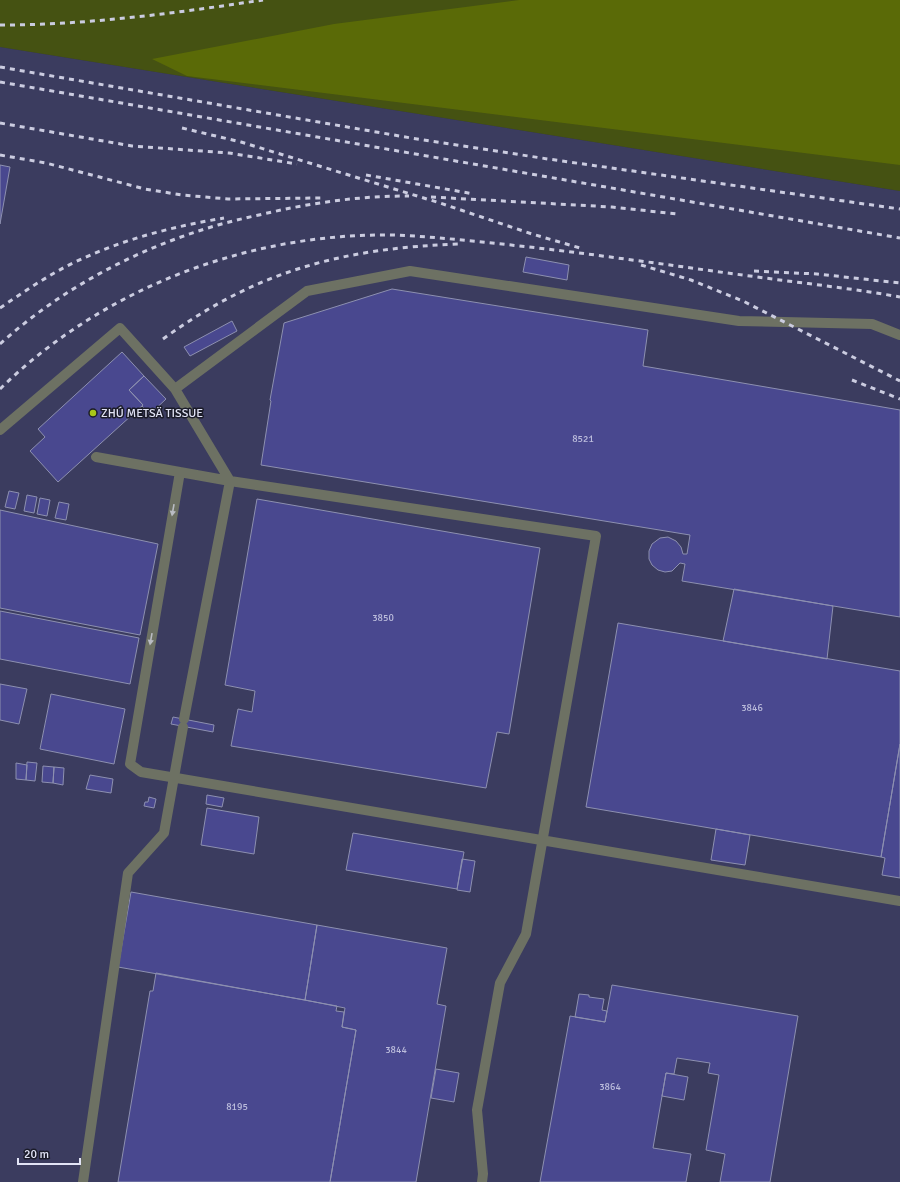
<svg xmlns="http://www.w3.org/2000/svg" width="900" height="1182" font-family="Signika,sans-serif">
<style>
.built{fill:#3b3c5f}
.green{fill:#455212}
.forest{fill:#5a6a07}
.building{fill:#49488f;stroke:#8d90b0}
.lines{fill:none;stroke-linecap:round;stroke-linejoin:round}
.minor{stroke:#6d7163;stroke-width:10}
.rail{stroke:#cbcce0;stroke-width:3;stroke-dasharray:5 5;stroke-linecap:butt}
.oneway{fill:#b9bcc3}
.poi-dot{fill:#a9c719;stroke:#1b1c29;stroke-width:1.5}
.labels{text-anchor:middle;stroke-width:3;stroke-linejoin:round;paint-order:stroke}
.number-label{font-size:10px;fill:#bcbddc}
.poi-label{font-size:12px;fill:#e2e4f6;stroke:#1b1c29;text-anchor:start}
</style>
<rect width="100%" height="100%" fill="#32334f"/>
<path class="built" d="M 0,47 L 900,191 L 900,1182 L 0,1182 Z"/>
<path class="green" d="M 0,0 L 900,0 L 900,191 L 0,47 Z"/>
<path class="forest" d="M 519,0 L 900,0 L 900,165 L 187,76 L 152,59 L 334,24 Z"/>
<path class="building" d="M 0,165 L 10,167 L 0,224 Z
M 526,257 L 569,265 L 567,280 L 523,272 Z
M 392,289 L 648,330 L 643,366 L 900,410 L 900,617 L 682,581 L 685,564 L 680,563 L 672,571 L 665,572 L 658,570 L 652,565 L 649,559 L 649,551 L 652,544 L 660,538 L 668,537 L 676,541 L 681,547 L 683,554 L 687,554 L 690,535 L 261,465 L 271,401 L 270,400 L 284,323 Z
M 232,321 L 237,331 L 190,356 L 184,347 Z
M 122,352 L 144,376 L 129,390 L 143,405 L 58,482 L 30,451 L 45,437 L 38,429 Z
M 144,376 L 166,399 L 150,414 L 142,406 L 143,405 L 129,390 Z
M 9,491 L 19,493 L 15,509 L 5,507 Z
M 27,495 L 37,497 L 34,513 L 24,511 Z
M 40,498 L 50,500 L 47,516 L 37,514 Z
M 257,499 L 540,548 L 509,734 L 497,732 L 486,788 L 231,746 L 238,709 L 252,712 L 255,691 L 225,685 Z
M 59,502 L 69,504 L 66,520 L 55,518 Z
M 0,510 L 158,544 L 140,635 L 0,608 Z
M 734,589 L 833,606 L 827,659 L 723,641 Z
M 0,611 L 139,638 L 130,684 L 0,659 Z
M 618,623 L 900,671 L 900,744 L 881,857 L 586,807 Z
M 0,684 L 27,689 L 19,724 L 0,720 Z
M 51,694 L 125,709 L 114,764 L 40,749 Z
M 173,717 L 214,725 L 213,732 L 171,724 Z
M 900,744 L 900,878 L 882,875 L 885,858 L 881,857 Z
M 27,762 L 37,763 L 35,781 L 26,780 Z
M 16,763 L 27,765 L 26,780 L 16,779 Z
M 43,766 L 54,767 L 53,783 L 42,782 Z
M 54,767 L 64,768 L 63,785 L 53,783 Z
M 90,775 L 113,779 L 111,793 L 86,789 Z
M 207,795 L 224,798 L 222,807 L 206,804 Z
M 149,797 L 156,799 L 154,808 L 144,806 L 145,802 L 148,802 Z
M 207,808 L 259,817 L 254,854 L 201,845 Z
M 716,829 L 750,835 L 745,865 L 711,860 Z
M 353,833 L 464,852 L 457,889 L 346,870 Z
M 462,859 L 475,861 L 470,892 L 457,890 Z
M 131,892 L 317,925 L 305,1000 L 118,967 Z
M 317,925 L 447,948 L 437,1004 L 446,1006 L 416,1182 L 330,1182 L 356,1030 L 342,1027 L 345,1008 L 305,1000 Z
M 156,973 L 337,1006 L 336,1011 L 344,1012 L 342,1027 L 356,1030 L 330,1182 L 118,1182 L 150,991 L 153,991 Z
M 612,985 L 798,1016 L 770,1182 L 720,1182 L 725,1154 L 706,1150 L 719,1075 L 708,1073 L 710,1063 L 677,1058 L 674,1074 L 666,1073 L 653,1148 L 691,1154 L 686,1182 L 540,1182 L 570,1016 L 605,1022 Z
M 579,994 L 589,995 L 589,997 L 604,999 L 602,1010 L 607,1011 L 605,1022 L 575,1017 Z
M 436,1069 L 459,1073 L 454,1102 L 431,1098 Z
M 666,1073 L 688,1077 L 684,1100 L 662,1096 Z"/>
<g class="lines">
<path class="minor" d="M 175,389 L 307,291 L 410,271 L 739,321 L 872,324 L 900,335
M 0,430 L 120,328 L 175,389 L 230,481 L 96,457
M 180,472 L 130,764 L 141,772 L 900,901
M 184,719 L 230,481 L 596,536 L 526,934 L 500,983 L 477,1110 L 483,1174 L 482,1182
M 83,1182 L 128,873 L 164,833 L 183,727"/>
<path class="rail" d="M 0,25 C 88,25 176,13 263,0
M 0,67 L 411,138 L 548,159 L 900,209
M 0,82 L 900,238
M 0,123 L 132,146 L 229,153 L 297,164
M 182,128 L 241,142 L 440,203 L 532,234 L 580,248
M 0,155 L 46,163 L 145,189 L 182,195 L 228,199 L 321,198
M 366,175 L 474,194
M 431,197 L 612,207 L 677,214
M 641,265 L 691,280 L 743,301 L 900,381
M 754,271 L 817,274 L 900,283
M 0,308 C 22,293 44,278 67,266 C 116,241 170,227 224,218
M 163,339 C 258,270 344,248 460,244
M 0,344 C 62,288 138,248 218,225 C 232,221 245,218 259,215 C 309,203 358,196 409,196
M 852,380 L 900,399
M 0,389 C 103,288 248,233 392,235 C 422,236 452,239 482,242 C 532,247 582,253 632,260 C 672,265 711,271 750,276 C 800,283 850,288 900,297"/>
</g>
<defs><path id="oneway-solid" d="M-6-.8H1V-3.2L6.5 0L1 3.2V.8H-6Z"/></defs>
<g class="oneway">
<use href="#oneway-solid" transform="translate(173 510) rotate(100)"/>
<use href="#oneway-solid" transform="translate(151 639) rotate(100)"/>
</g>
<circle class="poi-dot" cx="93" cy="413" r="4"/>
<g class="labels">
<g class="number-label">
<text x="583" y="442">8521</text>
<text x="383" y="621">3850</text>
<text x="752" y="711">3846</text>
<text x="396" y="1053">3844</text>
<text x="610" y="1090">3864</text>
<text x="237" y="1110">8195</text>
</g>
<g class="poi-label">
<text x="101" y="417">ZHÚ METSÄ TISSUE</text>
</g>
</g>
<path d="M18 1158v6h62v-6" fill="none" stroke="#e2e4f6" stroke-width="2"/>
<text x="24" y="1158" font-size="12" fill="#e2e4f6" stroke="#1b1c29" stroke-width="3" paint-order="stroke">20 m</text>
</svg>
